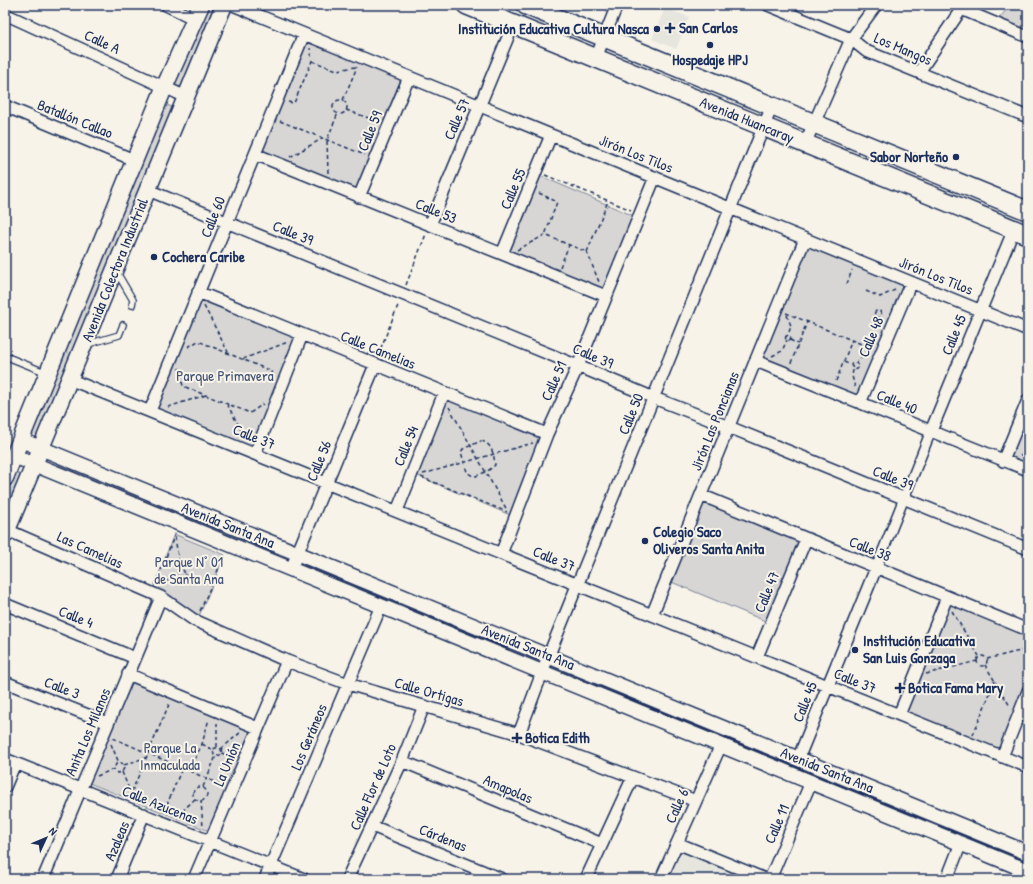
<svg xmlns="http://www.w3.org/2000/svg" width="1033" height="884" font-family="'Patrick Hand',sans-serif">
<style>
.built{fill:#e6e5de}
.green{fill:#d7d6d4;stroke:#798299}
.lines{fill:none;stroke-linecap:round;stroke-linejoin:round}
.service-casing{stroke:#1b2f5e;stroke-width:8}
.pedestrian-casing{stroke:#1b2f5e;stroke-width:12}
.minor-casing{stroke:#1b2f5e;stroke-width:14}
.tertiary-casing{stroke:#1b2f5e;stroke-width:17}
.secondary-casing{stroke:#1b2f5e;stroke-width:19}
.primary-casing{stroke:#1b2f5e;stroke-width:21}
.path{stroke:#1b2f5e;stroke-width:1.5;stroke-dasharray:4 3;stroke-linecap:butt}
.service{stroke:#f7f3e8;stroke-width:5.5}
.pedestrian{stroke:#f7f3e8;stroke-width:9}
.minor{stroke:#f7f3e8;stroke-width:11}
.tertiary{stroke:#f7f3e8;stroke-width:14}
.secondary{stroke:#f7f3e8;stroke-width:16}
.primary{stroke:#f7f3e8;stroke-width:18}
.poi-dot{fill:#1b2f5e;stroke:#f7f3e8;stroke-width:1.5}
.labels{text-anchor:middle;stroke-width:4;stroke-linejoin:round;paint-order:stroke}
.poi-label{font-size:15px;font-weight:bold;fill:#1b2f5e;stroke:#f7f3e8;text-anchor:start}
.street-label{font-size:15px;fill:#1b2f5e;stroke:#f7f3e8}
.park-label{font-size:15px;fill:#415076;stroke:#f7f3e8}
</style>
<rect width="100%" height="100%" fill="#f7f3e8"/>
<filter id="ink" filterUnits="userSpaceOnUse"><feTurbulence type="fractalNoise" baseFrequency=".025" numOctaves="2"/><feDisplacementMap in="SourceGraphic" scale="8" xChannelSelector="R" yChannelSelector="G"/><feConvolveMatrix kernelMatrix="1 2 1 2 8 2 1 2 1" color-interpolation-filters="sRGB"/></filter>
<g filter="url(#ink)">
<path class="built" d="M 665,8 L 689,17 L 676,49 L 652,39 Z
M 681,851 L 749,879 L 668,879 Z"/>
<path class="green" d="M 206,5 L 217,5 L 183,85 L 181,87 L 173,84 Z
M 1010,5 L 1028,5 L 1028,33 L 998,20 Z
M 308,40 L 401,79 L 356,190 L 261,153 Z
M 164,104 L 172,107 L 173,109 L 38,440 L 30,437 Z
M 538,175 L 634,216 L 604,292 L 507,253 Z
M 809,246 L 904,284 L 857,395 L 763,357 Z
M 201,300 L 297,338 L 252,449 L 156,410 Z
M 447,398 L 542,438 L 510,515 L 416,475 Z
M 1028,411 L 1028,466 L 1010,458 Z
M 58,465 L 277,554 L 278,556 L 276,559 L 56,471 Z
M 13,473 L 23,475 L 5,524 L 5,493 Z
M 702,498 L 803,542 L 770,623 L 669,581 Z
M 174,534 L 225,555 L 199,616 L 154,587 Z
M 302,566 L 306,566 L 535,659 L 534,664 Z
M 950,603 L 1028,637 L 1028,681 L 999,753 L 905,714 Z
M 559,670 L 562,670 L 1028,859 L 1028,868 L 558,673 Z
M 132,682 L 250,731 L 209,831 L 89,783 Z"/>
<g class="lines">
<defs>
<path id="service" d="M 116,271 L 133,300 L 132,305
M 88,344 L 119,335 L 123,325
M 5,356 L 47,373"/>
<path id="pedestrian" d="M 876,568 L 931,431"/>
<path id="minor" d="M 166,5 L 195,19
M 233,5 L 1028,330
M 768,5 L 851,39 L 866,51 L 1028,117
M 961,9 L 1028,37
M 5,14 L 186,97
M 596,58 L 617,5
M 919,72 L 964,5
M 5,106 L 134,160
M 805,144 L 851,39 L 876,5
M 255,154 L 606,296
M 148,190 L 578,366 L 654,398 L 729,427 L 1028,549
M 359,197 L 409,77
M 430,225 L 513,25
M 502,254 L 551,135
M 198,292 L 547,434
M 756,361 L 1028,470
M 69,379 L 1028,767
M 860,403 L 911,282
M 150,411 L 304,34
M 931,431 L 1014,229
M 255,454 L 302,335
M 1003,461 L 1028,400
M 701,495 L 1028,630
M 397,511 L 444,393
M 7,530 L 161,597 L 194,620 L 287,661 L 348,684 L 519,734 L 696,801
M 501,554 L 547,434 L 578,366 L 655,177
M 291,569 L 375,365
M 5,604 L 135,658
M 652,615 L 805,239
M 757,657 L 806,539
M 128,674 L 258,728
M 5,682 L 108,723
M 899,715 L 947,597
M 519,734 L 548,657 L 772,106
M 1002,757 L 1028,691
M 5,759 L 304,879
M 798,759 L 876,568
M 402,761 L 602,844
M 5,787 L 15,763
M 372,826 L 502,879
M 677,843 L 765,879
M 43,879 L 161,597
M 117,879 L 144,814
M 194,879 L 287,661
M 265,879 L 381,606
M 347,879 L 402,761 L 424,706
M 586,879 L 633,777
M 661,879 L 721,745
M 770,879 L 811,782
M 947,879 L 961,843"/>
<path id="tertiary" d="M 21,440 L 1028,853
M 14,456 L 1028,871"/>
<path id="secondary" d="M 5,478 L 164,88 L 201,5
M 5,535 L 224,5"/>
<path id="primary" d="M 466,5 L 1028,235
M 525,5 L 1028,211"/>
</defs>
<use href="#service" class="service-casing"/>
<use href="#pedestrian" class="pedestrian-casing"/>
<use href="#minor" class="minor-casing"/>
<use href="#tertiary" class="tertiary-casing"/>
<use href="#secondary" class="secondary-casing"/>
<use href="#primary" class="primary-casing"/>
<path class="path" d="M 312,61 L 337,70 L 356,67
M 343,100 L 357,67
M333 107a7 7 0 1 1 14 0a7 7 0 1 1-14 0Z
M 288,102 L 294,103 L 312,61 L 310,48
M 346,110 L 380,122
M 280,121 L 365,155
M 290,157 L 323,138
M 328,173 L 327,140 L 338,113
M 545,175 L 631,210
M 539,193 L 557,202 L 545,235
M 517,250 L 545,235 L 587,252 L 599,282
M 587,252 L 608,201
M 560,267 L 569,245
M 847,284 L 852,270
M 406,285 L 426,234
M 866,291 L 880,297 L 897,289
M 204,306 L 228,352
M874.5 314a3.5 3.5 0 1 1 7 0a3.5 3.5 0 1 1-7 0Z
M 786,313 L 871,348
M 787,315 L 791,326 L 788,335
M785.5 338a2.5 2.5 0 1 1 5 0a2.5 2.5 0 1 1-5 0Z
M 790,340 L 798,344
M 188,347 L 198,341 L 271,371 L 273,380
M 378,355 L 399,303
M 772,356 L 782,351 L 787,340
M 243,359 L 288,342
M 844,362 L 851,365 L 854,370 L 858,368 L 858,365 L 856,363 L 852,363 L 851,365
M 791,363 L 807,322
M 856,363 L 860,358 L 870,352
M 179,368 L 183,386 L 250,413 L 263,404
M 853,370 L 852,376 L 855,387
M 836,381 L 852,340
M 227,404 L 246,439
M 168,407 L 206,395
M 449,407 L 507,510
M 481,441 C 492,443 494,455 495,465 L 489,470 L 481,474 L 476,476 L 471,475 L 467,472 L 461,452 L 463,449 Z
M 1020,455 L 1028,453
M 423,474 L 533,443
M 421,477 L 507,512
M 175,537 L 180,570
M177.5 573a3.5 3.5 0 1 1 7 0a3.5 3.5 0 1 1-7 0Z
M 184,575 L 189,577
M 156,583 L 175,534
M 158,585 L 178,576
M 200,611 L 225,554
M 952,611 L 979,656
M977 661a5 5 0 1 1 10 0a5 5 0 1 1-10 0Z
M 987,659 L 1028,649
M 985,665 L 1010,706
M 926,674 L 977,661
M 1026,681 L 1028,677
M 973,735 L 995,681
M 113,738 L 224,786
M 111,744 L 119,763
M 202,744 L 213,750 L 214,755 L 216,756 L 220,755 L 222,753 L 221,749 L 219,748 L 215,748 L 213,750
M 217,747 L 217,723
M 221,749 L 241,732
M 222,753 L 235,759
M 124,765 L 147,757
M 189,771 L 202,744 L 209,719
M 122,772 L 131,794
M 97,776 L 114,769 L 116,764 L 122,763 L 124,768 L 122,772 L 117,773 L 114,769
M 203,787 L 216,756
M193 794a7 7 0 1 1 14 0a7 7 0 1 1-14 0Z
M 129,798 L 170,702
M 201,800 L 203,828
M 164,812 L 182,768
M 177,816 L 196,798"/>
<use href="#service" class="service"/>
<use href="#pedestrian" class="pedestrian"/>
<use href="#minor" class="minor"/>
<use href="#tertiary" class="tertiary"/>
<use href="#secondary" class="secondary"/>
<use href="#primary" class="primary"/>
</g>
</g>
<g class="poi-dot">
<path d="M668 22h4v4h4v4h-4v4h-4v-4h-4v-4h4z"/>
<circle cx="657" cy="29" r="4"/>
<circle cx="710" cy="45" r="4"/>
<circle cx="956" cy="157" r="4"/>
<circle cx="154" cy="257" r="4"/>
<circle cx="645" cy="541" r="4"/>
<circle cx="855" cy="650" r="4"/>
<path d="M898 682h4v4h4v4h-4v4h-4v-4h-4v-4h4z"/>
<path d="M515 732h4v4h4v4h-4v4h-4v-4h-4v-4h4z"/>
</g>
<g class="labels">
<g class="poi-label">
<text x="679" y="33">San Carlos</text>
<text x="649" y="34" text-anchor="end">Institución Educativa Cultura Nasca</text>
<text x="710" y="65" text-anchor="middle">Hospedaje HPJ</text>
<text x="948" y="162" text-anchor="end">Sabor Norteño</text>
<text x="162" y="262">Cochera Caribe</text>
<text x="653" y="537">Colegio Saco<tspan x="653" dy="17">Oliveros Santa Anita</tspan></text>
<text x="863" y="646">Institución Educativa<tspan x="863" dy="17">San Luis Gonzaga</tspan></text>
<text x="908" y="693">Botica Fama Mary</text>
<text x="525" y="743">Botica Edith</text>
</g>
<g class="street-label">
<text transform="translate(102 42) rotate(25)" y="5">Calle A</text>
<text transform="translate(903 49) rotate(23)" y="5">Los Mangos</text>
<text transform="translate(75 119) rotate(22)" y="5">Batallón Callao</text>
<text transform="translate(457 119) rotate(-67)" y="5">Calle 57</text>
<text transform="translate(747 120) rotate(22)" y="5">Avenida Huancaray</text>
<text transform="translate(370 131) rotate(-68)" y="5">Calle 59</text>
<text transform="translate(636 154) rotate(22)" y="5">Jirón Los Tilos</text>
<text transform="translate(513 189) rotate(-67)" y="5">Calle 55</text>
<text transform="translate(436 211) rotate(22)" y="5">Calle 53</text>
<text transform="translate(213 217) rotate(-68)" y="5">Calle 60</text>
<text transform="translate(293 233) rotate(22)" y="5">Calle 39</text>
<text transform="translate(115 270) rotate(-68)" y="5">Avenida Colectora Industrial</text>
<text transform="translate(936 276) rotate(22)" y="5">Jirón Los Tilos</text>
<text transform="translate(954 335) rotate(-68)" y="5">Calle 45</text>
<text transform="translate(871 337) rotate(-67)" y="5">Calle 48</text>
<text transform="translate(378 350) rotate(22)" y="5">Calle Camelias</text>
<text transform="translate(593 356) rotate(23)" y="5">Calle 39</text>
<text transform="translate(554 381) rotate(-66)" y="5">Calle 51</text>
<text transform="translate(897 402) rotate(22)" y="5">Calle 40</text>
<text transform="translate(631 414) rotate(-68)" y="5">Calle 50</text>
<text transform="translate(715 421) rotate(-68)" y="5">Jirón Las Poncianas</text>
<text transform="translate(254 437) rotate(22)" y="5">Calle 37</text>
<text transform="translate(406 446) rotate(-68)" y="5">Calle 54</text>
<text transform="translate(319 461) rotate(-68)" y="5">Calle 56</text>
<text transform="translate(893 478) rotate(22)" y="5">Calle 39</text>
<text transform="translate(228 525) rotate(22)" y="5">Avenida Santa Ana</text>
<text transform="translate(870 549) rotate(22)" y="5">Calle 38</text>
<text transform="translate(90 550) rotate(24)" y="5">Las Camelias</text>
<text transform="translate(554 559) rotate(22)" y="5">Calle 37</text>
<text transform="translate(767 592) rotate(-68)" y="5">Calle 47</text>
<text transform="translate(76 617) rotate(22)" y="5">Calle 4</text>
<text transform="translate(528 647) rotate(22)" y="5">Avenida Santa Ana</text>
<text transform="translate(855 681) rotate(22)" y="5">Calle 37</text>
<text transform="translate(62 688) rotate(21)" y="5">Calle 3</text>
<text transform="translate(429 692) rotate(16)" y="5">Calle Ortigas</text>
<text transform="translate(805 702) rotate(-68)" y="5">Calle 45</text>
<text transform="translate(88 732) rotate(-67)" y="5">Anita Los Milanos</text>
<text transform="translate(309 737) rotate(-67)" y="5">Los Geráneos</text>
<text transform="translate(227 764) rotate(-67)" y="5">La Unión</text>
<text transform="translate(827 770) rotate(22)" y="5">Avenida Santa Ana</text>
<text transform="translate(373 787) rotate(-66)" y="5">Calle Flor de Loto</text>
<text transform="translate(508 789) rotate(23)" y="5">Amapolas</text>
<text transform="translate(160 805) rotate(22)" y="5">Calle Azucenas</text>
<text transform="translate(677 806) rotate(-66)" y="5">Calle 6</text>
<text transform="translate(777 824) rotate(-67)" y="5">Calle 11</text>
<text transform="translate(443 838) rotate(22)" y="5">Cárdenas</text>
<text transform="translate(117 841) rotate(-67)" y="5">Azaleas</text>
</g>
<g class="park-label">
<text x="225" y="381">Parque Primavera</text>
<text x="189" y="567">Parque N° 01<tspan x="189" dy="17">de Santa Ana</tspan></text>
<text x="170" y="753">Parque La<tspan x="170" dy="17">Inmaculada</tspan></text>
</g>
</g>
<rect width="1033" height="884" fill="none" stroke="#f7f3e8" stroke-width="20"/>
<rect x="10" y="10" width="1013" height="864" fill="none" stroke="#1b2f5e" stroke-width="1.5" filter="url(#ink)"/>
<g transform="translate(46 838) rotate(46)" stroke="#f7f3e8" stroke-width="3" paint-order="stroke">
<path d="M0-3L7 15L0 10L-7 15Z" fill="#1b2f5e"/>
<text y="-6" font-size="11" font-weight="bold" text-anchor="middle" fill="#1b2f5e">N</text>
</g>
</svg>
